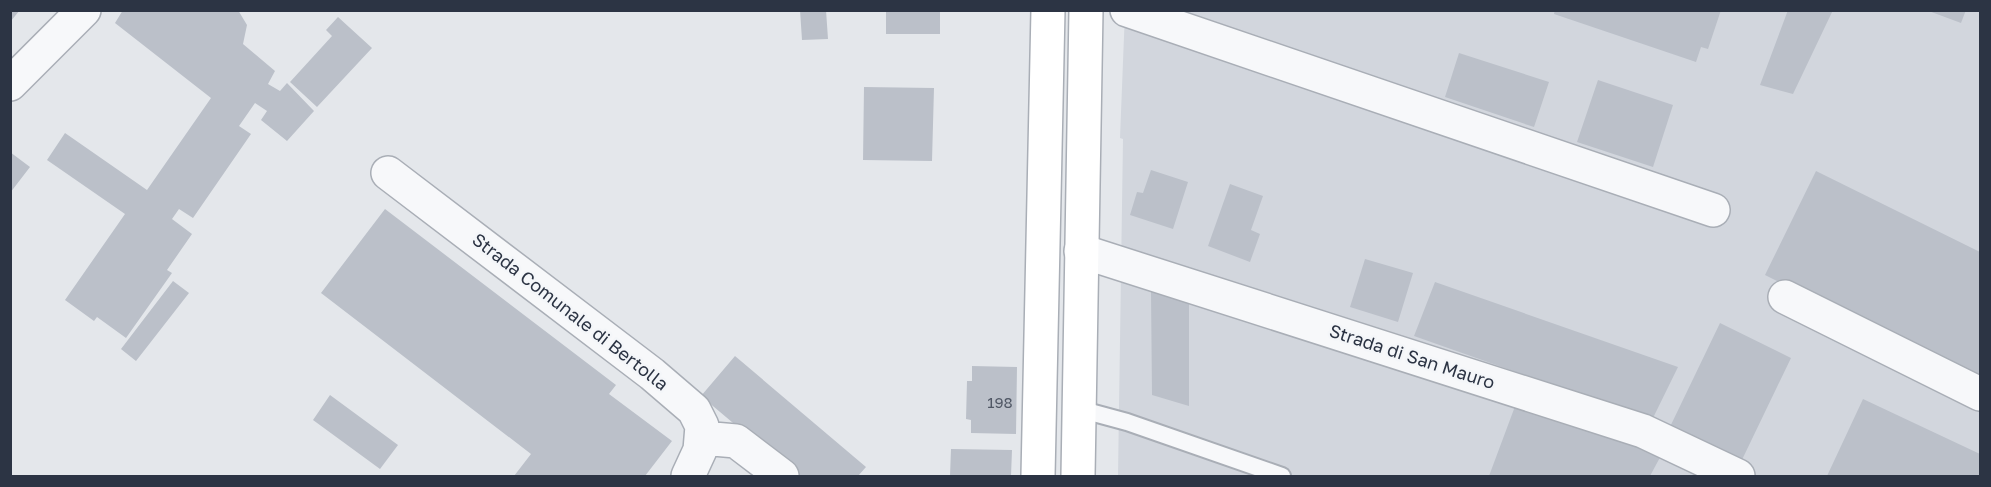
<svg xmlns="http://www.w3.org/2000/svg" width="1991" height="487" font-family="'Golos Text',sans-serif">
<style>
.built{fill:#d2d6dd}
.building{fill:#bbc0c9}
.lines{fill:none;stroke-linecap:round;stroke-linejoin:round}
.lane-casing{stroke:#a9aeb6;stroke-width:20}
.street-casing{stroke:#a9aeb6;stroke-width:36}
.secondary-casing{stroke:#a9aeb6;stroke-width:36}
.lane{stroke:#f7f8fa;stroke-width:16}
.street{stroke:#f7f8fa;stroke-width:33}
.secondary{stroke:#fff;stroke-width:33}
.labels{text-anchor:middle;stroke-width:5;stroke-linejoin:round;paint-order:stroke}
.number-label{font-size:15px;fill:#505765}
.street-label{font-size:18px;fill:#2c3444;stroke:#f4f6f9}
</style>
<rect width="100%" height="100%" fill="#e4e7eb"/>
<path class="built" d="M 1125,11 L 1980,11 L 1980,476 L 1118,476 L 1123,139 L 1120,138 Z"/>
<path class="building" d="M 10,10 L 20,10 L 10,22 Z
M 123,10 L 238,10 L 247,25 L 243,44 L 275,71 L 268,84 L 280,91 L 287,83 L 314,111 L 287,141 L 261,120 L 267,111 L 255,103 L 239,126 L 251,134 L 193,218 L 179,209 L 172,219 L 192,234 L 167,270 L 172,273 L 126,338 L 97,317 L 94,321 L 65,300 L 125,214 L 47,160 L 65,133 L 147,190 L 211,98 L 115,23 Z
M 800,10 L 826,10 L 828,39 L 802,40 Z
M 886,10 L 940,10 L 940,34 L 886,34 Z
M 1555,10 L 1721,10 L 1708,49 L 1701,47 L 1696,62 L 1554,14 Z
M 1788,10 L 1833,10 L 1793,94 L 1760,85 Z
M 1926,10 L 1966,10 L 1961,23 Z
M 338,17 L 372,48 L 317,107 L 290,82 L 332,36 L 326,30 Z
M 1459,53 L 1549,82 L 1534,127 L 1445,97 Z
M 1598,80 L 1673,105 L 1653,167 L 1577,142 Z
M 864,87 L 934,88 L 932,161 L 863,160 Z
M 10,152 L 30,167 L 10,193 Z
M 1151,170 L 1188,182 L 1173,229 L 1130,215 L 1137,192 L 1143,193 Z
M 1816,171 L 1980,252 L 1980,381 L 1765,275 Z
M 1230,184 L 1263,196 L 1251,230 L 1260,234 L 1250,262 L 1208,246 Z
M 385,209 L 616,385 L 609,394 L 672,441 L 645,476 L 514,476 L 531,454 L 321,293 Z
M 1365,259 L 1413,273 L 1398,322 L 1350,307 Z
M 173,281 L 189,293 L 136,361 L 121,349 Z
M 1435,282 L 1678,367 L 1652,420 L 1414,336 Z
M 1151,292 L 1189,292 L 1189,406 L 1152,395 Z
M 1720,323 L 1791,358 L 1739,466 L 1668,431 Z
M 735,356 L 866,467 L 858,476 L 796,476 L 701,396 Z
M 972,366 L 1017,367 L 1016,434 L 971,433 L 971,420 L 966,419 L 967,381 L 972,381 Z
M 330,395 L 398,445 L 380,469 L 313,420 Z
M 1863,399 L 1980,454 L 1980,476 L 1827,476 Z
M 1517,401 L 1664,450 L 1650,476 L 1489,476 Z
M 951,449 L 1012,450 L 1011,476 L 950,476 Z"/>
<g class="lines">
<defs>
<path id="lane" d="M 1079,409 L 1127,422 L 1282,476"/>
<path id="street" d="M 1127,10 L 1713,210
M 10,84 L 84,10
M 388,173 L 652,374 L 694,410 L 702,426 L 700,450 L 688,476
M 1081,251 L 1643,431 L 1738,476
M 1785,297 L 1980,394
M 702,438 L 736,441 L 782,476"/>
<path id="secondary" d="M 1038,476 L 1048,10
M 1078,476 L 1086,10"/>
</defs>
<use href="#lane" class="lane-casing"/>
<use href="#street" class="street-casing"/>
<use href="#secondary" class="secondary-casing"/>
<use href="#lane" class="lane"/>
<use href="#street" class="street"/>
<use href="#secondary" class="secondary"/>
</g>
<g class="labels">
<g class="number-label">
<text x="1000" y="408">198</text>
</g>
<g class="street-label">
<text transform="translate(570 312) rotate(38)" y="6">Strada Comunale di Bertolla</text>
<text transform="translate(1412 357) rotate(18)" y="6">Strada di San Mauro</text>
</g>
</g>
<rect width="1991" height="487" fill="none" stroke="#2c3444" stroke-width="24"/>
</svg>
